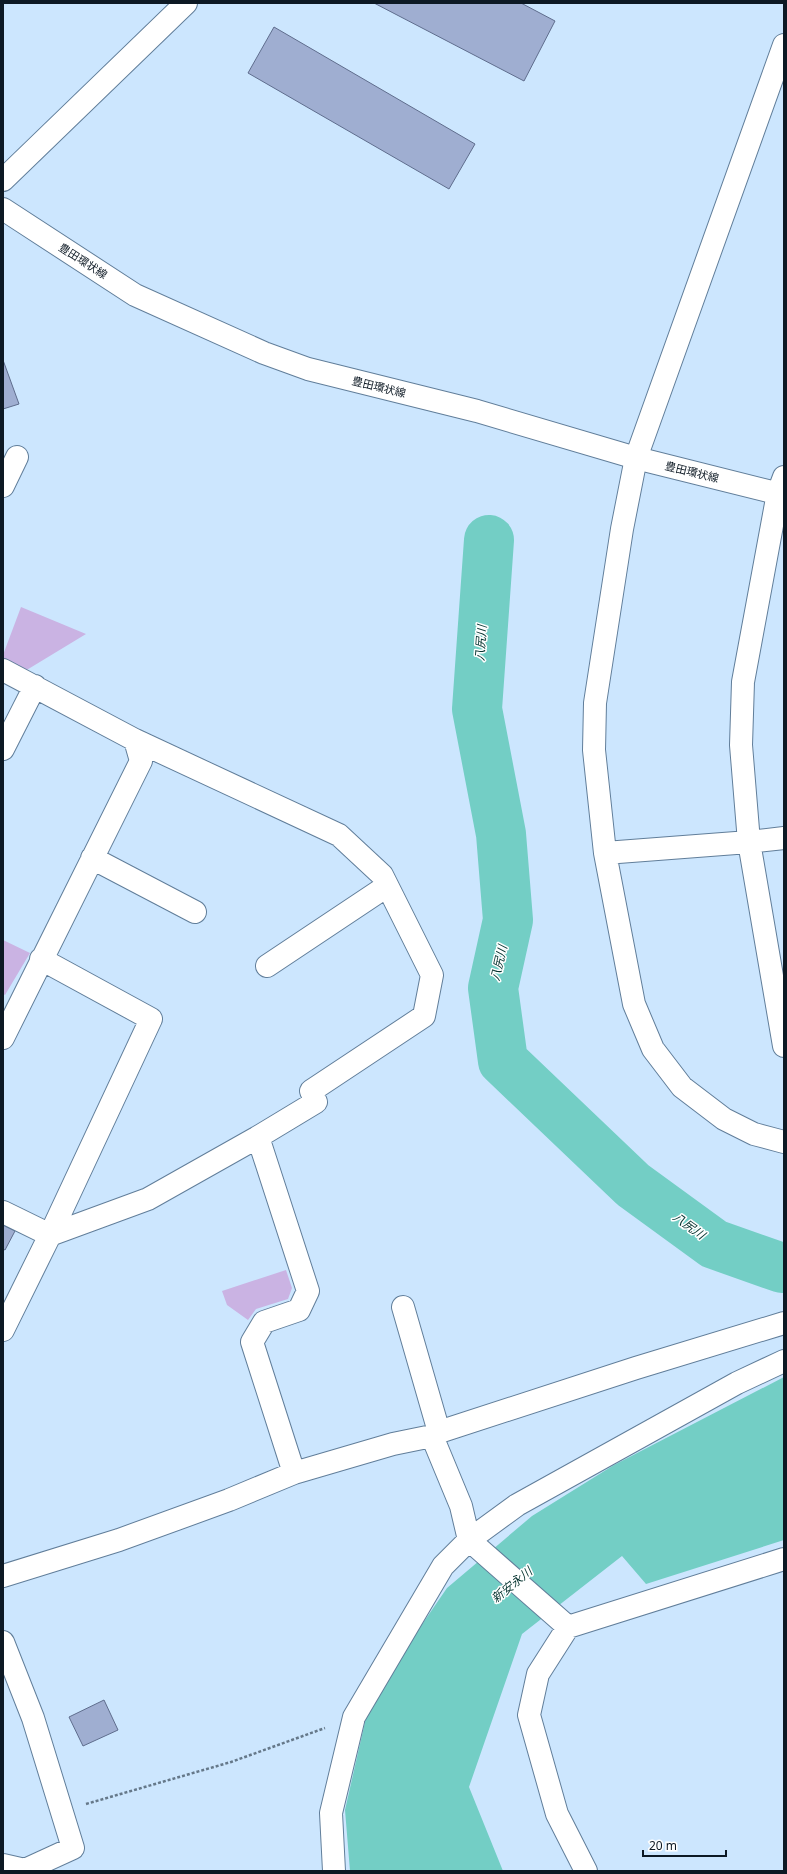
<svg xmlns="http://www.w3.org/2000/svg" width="787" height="1874" font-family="'Noto Sans','Noto Sans JP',sans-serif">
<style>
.green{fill:#cab3e3}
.water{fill:#73cec5}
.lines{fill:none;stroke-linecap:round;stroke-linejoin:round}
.river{stroke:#73cec5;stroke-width:50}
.building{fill:#9faed1;stroke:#5f6d8d}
.minor-casing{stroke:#617e9a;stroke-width:24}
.tertiary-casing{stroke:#617e9a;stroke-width:24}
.secondary-casing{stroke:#617e9a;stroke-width:24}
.path{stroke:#657889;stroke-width:2.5;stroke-dasharray:3 2;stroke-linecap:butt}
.minor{stroke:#fff;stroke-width:22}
.tertiary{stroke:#fff;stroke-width:22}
.secondary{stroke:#fff;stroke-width:22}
.labels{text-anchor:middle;stroke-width:3;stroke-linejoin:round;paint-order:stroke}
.street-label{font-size:11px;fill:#0d1924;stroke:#fff}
.water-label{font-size:12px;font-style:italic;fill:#063430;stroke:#fff}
</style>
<rect width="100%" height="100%" fill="#cce6fe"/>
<path class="green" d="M 21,607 L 86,634 L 25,671 L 3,661 L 3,655 Z
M 3,940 L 30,953 L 5,995 L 3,994 Z
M 286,1270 L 292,1288 L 288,1299 L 256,1309 L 248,1320 L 227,1305 L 222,1291 Z"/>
<path class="water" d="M 784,1377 L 784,1540 L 646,1584 L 622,1556 L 522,1634 L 469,1787 L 503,1871 L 350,1871 L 345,1810 L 370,1700 L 447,1588 L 532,1516 L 614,1465 Z"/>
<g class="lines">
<path class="river" d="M 489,540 L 477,709 L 501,834 L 508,920 L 493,988 L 503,1061 L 633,1185 L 714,1244 L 782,1268"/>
</g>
<path class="building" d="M 374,3 L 521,3 L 555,21 L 524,81 Z
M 274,27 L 475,144 L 449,189 L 248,73 Z
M 3,360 L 19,404 L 3,409 Z
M 3,1225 L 15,1231 L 5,1250 L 3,1249 Z
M 104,1700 L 118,1730 L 83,1746 L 69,1717 Z"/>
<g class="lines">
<defs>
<path id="minor" d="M 784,45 L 636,458 L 622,529 L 595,703 L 594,750 L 605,853 L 634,1004 L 653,1049 L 682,1087 L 724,1119 L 754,1134 L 784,1142
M 784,477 L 778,493 L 743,682 L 741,745 L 749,842 L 784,1046
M 3,486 L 17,457
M 3,670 L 135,740 L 141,761 L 3,1038
M 3,749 L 35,686
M 605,853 L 749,842 L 784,838
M 92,858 L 195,912
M 41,959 L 151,1019 L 50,1235
M 267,966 L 387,886
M 258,1137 L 308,1291 L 299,1310 L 264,1322 L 252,1342 L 294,1473
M 3,1212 L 50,1235 L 3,1330
M 50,1235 L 148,1199 L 258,1137 L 316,1102 L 311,1091 L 424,1016 L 432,975 L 382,875 L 339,835 L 135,740
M 403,1307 L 439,1432
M 432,1436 L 461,1506 L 469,1540 L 568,1627
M 3,1576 L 119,1540 L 229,1500 L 294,1473 L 393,1444 L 432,1436 L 439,1432 L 636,1368 L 784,1323
M 3,1642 L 33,1718 L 73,1848 L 25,1870 L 3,1865
M 334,1871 L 331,1813 L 354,1717 L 443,1566 L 469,1540 L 517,1505 L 737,1383 L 784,1361
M 586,1871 L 557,1814 L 529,1715 L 538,1674 L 568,1627 L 784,1559"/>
<path id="tertiary" d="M 3,180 L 186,3"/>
<path id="secondary" d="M 3,209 L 135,295 L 264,353 L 308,369 L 477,411 L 636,458 L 784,495"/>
</defs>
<use href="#minor" class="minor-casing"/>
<use href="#tertiary" class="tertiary-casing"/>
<use href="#secondary" class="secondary-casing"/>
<path class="path" d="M 86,1804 L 231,1762 L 325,1728"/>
<use href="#minor" class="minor"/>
<use href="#tertiary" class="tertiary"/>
<use href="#secondary" class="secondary"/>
</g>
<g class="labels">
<g class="street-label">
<text transform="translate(83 261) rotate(33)" y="4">豊田環状線</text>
<text transform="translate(379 387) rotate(14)" y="4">豊田環状線</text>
<text transform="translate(692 472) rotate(14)" y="4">豊田環状線</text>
</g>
<g class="water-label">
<text transform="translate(481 643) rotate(-86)" y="4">八尻川</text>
<text transform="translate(499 963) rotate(-77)" y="4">八尻川</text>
<text transform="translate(689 1226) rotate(36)" y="4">八尻川</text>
<text transform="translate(512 1585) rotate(-39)" y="4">新安永川</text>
</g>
</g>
<rect width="787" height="1874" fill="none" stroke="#0d1924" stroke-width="8"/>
<path d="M643 1850v6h83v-6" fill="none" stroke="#0d1924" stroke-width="2"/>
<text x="649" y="1850" font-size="12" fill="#0d1924" stroke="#ffffff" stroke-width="3" paint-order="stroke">20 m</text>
</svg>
